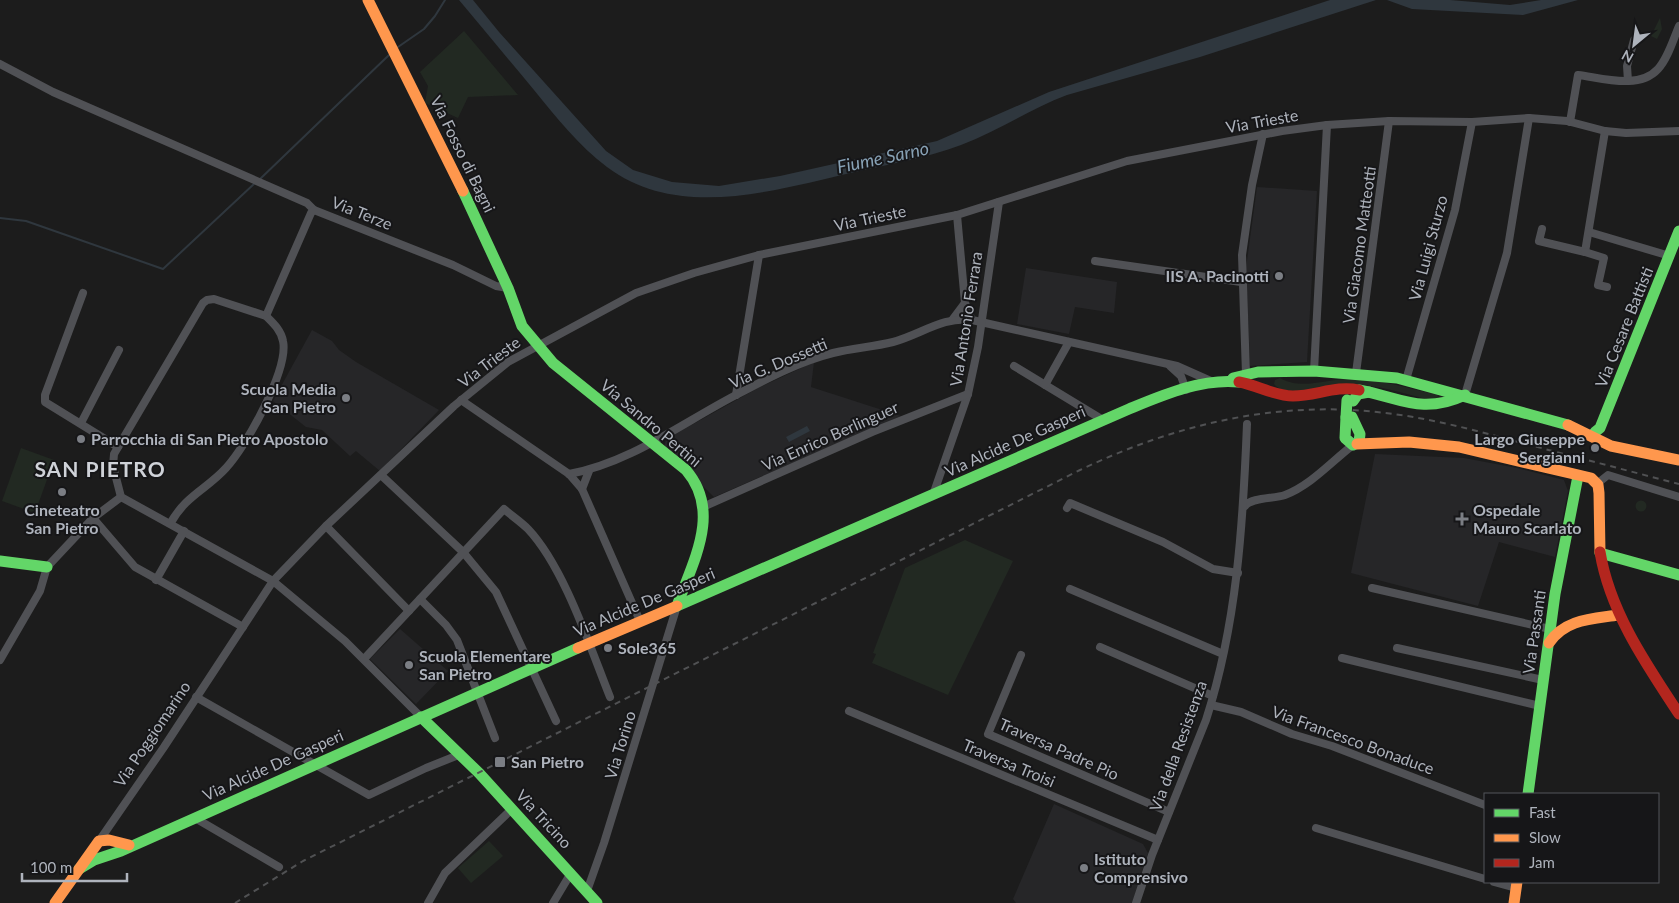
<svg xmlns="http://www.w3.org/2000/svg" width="1679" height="903" font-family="Lato,sans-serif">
  <rect width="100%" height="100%" fill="#1c1c1c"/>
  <g fill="#262628">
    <path d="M1257,187l60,4 -10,171 -57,4 -4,-98z"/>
    <path d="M1026,268l91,14 -3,31 -39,-6 -6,27 -52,-10z"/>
    <path d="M312,330l20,11 7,9 17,12 83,48 -59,61 -24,-20 -6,5 -28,-26 -16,-3 -33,-26z"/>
    <path d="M814,362l-3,25 90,29 -187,81 -50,-50 2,-7 11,-7 81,-45z"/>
    <path d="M1375,454l89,4 53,10 47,12 4,11 -13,66 -56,-15 -21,64 -127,-33z"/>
    <path d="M400,629l48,42 -32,33 -46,-45z"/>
    <path d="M1054,804l89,40 5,9 -16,50h-116l-3,-4z"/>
  </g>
  <g fill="#222922">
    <path d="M1660,18l2,11 -5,10 -6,-3z"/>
    <path d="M464,31l54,64 -50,2 -10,21 -33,-15 3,-17 -8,-14z"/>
    <path d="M1280,378c22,13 48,0 71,1 29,0 60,10 87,16l-1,5h-7c-36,-9 -58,-18 -96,-14 -14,2 -51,11 -60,-2l1,-4z"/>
    <path d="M21,448l33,12 -19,53 -33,-12z"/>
    <circle cx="1641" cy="506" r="5.5"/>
    <path d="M965,540l48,21 -65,134 -76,-32 4,-9 -3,-1 32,-85z"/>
    <path d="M489,841l14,15 -32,27 -13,-15z"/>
  </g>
  <g fill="#2f373e">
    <path d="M459,0h14l26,32 107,119 27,19 39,12 47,4 61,-10 157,-35 112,-49 281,-92h46l-176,57 -133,38c-37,14 -69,36 -106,50 -34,13 -71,19 -106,27 -80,18 -176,49 -248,-5 -28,-21 -51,-50 -73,-77 -25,-30 -50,-60 -75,-90z"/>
    <path d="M1387,0h63l60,5 31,-5h37l-55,15 -111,-6z"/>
    <path d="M807,426l3,5 -21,11 -3,-5z"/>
  </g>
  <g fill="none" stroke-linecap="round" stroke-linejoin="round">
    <g stroke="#2f373e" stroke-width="2">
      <path d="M398,47l26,-18 11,-13 10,-16"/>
      <path d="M259,180l130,-125"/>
      <path d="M0,218l26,3 137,48 92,-86"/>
    </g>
    <g stroke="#505155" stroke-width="8">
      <path d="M0,64l53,28 254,111 7,7"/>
      <path d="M1628,81l-1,-15 7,-26"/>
      <path d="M1570,122l8,-47c24,3 61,15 80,-6 10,-11 15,-29 21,-43"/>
      <path d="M957,215l8,88 7,17"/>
      <path d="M1542,229l-3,12 46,11 20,-121"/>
      <path d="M1589,232l81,24"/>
      <path d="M1585,252l19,6 -6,27 9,2"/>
      <path d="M1095,261l146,21"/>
      <path d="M83,293l-38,102v7l73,45"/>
      <path d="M266,316l45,-103 3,-3 139,55 43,21 12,2"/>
      <path d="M953,319l12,-16"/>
      <path d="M1014,366l89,54"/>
      <path d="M1170,366l11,10 5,14"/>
      <path d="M1314,371l13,-246"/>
      <path d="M1356,373l33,-252"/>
      <path d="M1246,374l-4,-119 10,-70 11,-51"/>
      <path d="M1406,380l49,-170 17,-88"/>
      <path d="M1045,385l24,-43"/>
      <path d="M736,395l23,-140"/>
      <path d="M1465,395l42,-142 22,-135"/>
      <path d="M461,400l108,74 13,15 58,132"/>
      <path d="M81,423l38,-73"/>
      <path d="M569,474c61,-11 113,-51 167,-79 30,-16 64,-34 97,-42 20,-5 40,-6 60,-11 27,-7 50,-26 79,-22l205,46 36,16"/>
      <path d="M381,475l82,77 33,40 60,129"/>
      <path d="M1598,483l10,-8 71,22"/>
      <path d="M582,489l7,-18"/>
      <path d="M933,495l35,-101 10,-47 21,-145"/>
      <path d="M705,506l167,-74 96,-38"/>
      <path d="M1245,506c7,-9 29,-7 40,-11 26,-10 46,-33 68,-50"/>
      <path d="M1067,508l3,-5 93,39 50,27 25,4"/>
      <path d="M93,518l42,49 108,60"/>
      <path d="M170,524c16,-29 36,-34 56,-56 20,-21 63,-99 57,-127 -2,-11 -10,-18 -17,-25l-52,-17 -7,1 -4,3 -89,151 -1,12 8,31 152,84 72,60 76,76"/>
      <path d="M326,526l83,85"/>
      <path d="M156,580l28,-49"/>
      <path d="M1372,588l178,41"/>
      <path d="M1070,589l153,65"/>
      <path d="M420,599l26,26 11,15 38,98"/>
      <path d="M1100,647l113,49"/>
      <path d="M1397,648l146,32"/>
      <path d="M1021,655l-33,79 181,78"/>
      <path d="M1342,658l198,48"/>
      <path d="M364,659l140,-150c8,7 17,13 24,20 36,38 62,118 82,168"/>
      <path d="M0,660l40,-69 7,-24 46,-49 28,-21"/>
      <path d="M196,697l173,98 57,-27 35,-14"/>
      <path d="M1211,705l30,7 51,22 40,12 153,59"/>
      <path d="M849,711l309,129"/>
      <path d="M195,818l84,49"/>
      <path d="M1316,828l169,51"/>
      <path d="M99,841l65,-94 109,-166 53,-55 128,-120 54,-44 128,-69 58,-20 65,-18 198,-40 170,-54 155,-30 45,-6 62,-4 83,1 57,-4 38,3 38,10 21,2 53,-2"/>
      <path d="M1494,882l22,6"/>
      <path d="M587,891l17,-48 73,-237"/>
      <path d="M428,903l17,-30 67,-64"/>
      <path d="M553,903l18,-30"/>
      <path d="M1136,903l16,-48 54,-135c31,-96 37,-196 41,-296"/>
    </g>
    <g stroke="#63d668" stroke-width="11">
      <path d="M463,191l45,97 14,38 31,37 133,107c36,42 7,91 -9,136"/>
      <path d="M1233,378l25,-6 56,-1 83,7 171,47"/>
      <path d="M1359,390c42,8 63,25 106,5"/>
      <path d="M1353,401l5,-7 11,-2"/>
      <path d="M1346,417l-1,21 8,7 6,-3 1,-8 -8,-17"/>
      <path d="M1595,432l5,-4 79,-197"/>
      <path d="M1600,553l79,22"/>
      <path d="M0,561l47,6"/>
      <path d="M677,606l452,-197c34,-14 73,-31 110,-27"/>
      <path d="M421,717l58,56 118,130"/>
      <path d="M1528,794l27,-200 23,-118"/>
      <path d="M79,869l15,-9 27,-9 457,-203"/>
    </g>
    <g stroke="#ff974d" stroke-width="11">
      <path d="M368,0l95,191"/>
      <path d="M1568,425l43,21 68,14"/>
      <path d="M1357,444l52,-2 50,5 132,31 7,7 1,8 1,59"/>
      <path d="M1549,643c16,-24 43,-24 69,-28"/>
      <path d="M578,648l99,-42"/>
      <path d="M55,903l44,-62 10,-1 20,5"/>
      <path d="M1514,903l3,-21"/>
    </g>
    <g stroke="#b3261e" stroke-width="11">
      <path d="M1239,382c18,3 35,14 54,14 23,0 43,-11 66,-6"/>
      <path d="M1600,552c10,60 46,112 79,162"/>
    </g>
    <path stroke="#505153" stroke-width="2" stroke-dasharray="6 5" stroke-linecap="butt" d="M235,903l68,-42 777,-391c94,-45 193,-69 297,-58 48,5 94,17 141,30 54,14 107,28 161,42"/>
    <path stroke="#63d668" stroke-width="11" d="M1346,417l1,-17"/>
  </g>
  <g fill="#7b7e84" stroke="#161618" stroke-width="2">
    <circle cx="1279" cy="276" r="5"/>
    <circle cx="346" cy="398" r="5"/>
    <circle cx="81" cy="439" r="5"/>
    <circle cx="1595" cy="448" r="5"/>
    <circle cx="62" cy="492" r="5"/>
    <path d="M1459.5 511.5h5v5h5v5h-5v5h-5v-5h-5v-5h5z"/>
    <circle cx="608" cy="648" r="5"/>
    <circle cx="409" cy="665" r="5"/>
    <rect x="494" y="756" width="12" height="12" rx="2.5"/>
    <circle cx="1084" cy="868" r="5"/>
  </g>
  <g text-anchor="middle" stroke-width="4" stroke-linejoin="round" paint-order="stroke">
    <g font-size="16" fill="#aeb3bc" stroke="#161618">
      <text transform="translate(1262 121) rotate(-10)" y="6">Via Trieste</text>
      <text transform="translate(463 154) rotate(64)" y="6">Via Fosso di Bagni</text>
      <text transform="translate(362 213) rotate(22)" y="6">Via Terze</text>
      <text transform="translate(870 218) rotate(-12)" y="6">Via Trieste</text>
      <text transform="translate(1359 245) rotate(-82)" y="6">Via Giacomo Matteotti</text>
      <text transform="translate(1428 248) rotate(-75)" y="6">Via Luigi Sturzo</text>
      <text transform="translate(966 319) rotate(-81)" y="6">Via Antonio Ferrara</text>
      <text transform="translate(1624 327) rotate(-68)" y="6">Via Cesare Battisti</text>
      <text transform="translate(489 362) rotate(-37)" y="6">Via Trieste</text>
      <text transform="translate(778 363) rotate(-23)" y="6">Via G. Dossetti</text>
      <text transform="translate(651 423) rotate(40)" y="6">Via Sandro Pertini</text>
      <text transform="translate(830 436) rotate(-24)" y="6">Via Enrico Berlinguer</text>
      <text transform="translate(1015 441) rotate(-24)" y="6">Via Alcide De Gasperi</text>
      <text transform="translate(644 602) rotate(-23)" y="6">Via Alcide De Gasperi</text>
      <text transform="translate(1534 632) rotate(-82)" y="6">Via Passanti</text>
      <text transform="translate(152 734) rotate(-56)" y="6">Via Poggiomarino</text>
      <text transform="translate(1353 740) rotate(20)" y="6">Via Francesco Bonaduce</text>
      <text transform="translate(620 745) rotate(-73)" y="6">Via Torino</text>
      <text transform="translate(1178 746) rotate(-70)" y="6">Via della Resistenza</text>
      <text transform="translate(1059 749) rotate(24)" y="6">Traversa Padre Pio</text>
      <text transform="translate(1009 763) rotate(23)" y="6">Traversa Troisi</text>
      <text transform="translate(273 765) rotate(-24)" y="6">Via Alcide De Gasperi</text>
      <text transform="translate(544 819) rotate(47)" y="6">Via Tricino</text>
    </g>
    <g font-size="16" font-weight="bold" fill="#aeb3bc" stroke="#161618" text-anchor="start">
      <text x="1269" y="282" text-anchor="end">IIS A. Pacinotti</text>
      <text x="336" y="395" text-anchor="end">Scuola Media<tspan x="336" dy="18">San Pietro</tspan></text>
      <text x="91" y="445">Parrocchia di San Pietro Apostolo</text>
      <text x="1585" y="445" text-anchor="end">Largo Giuseppe<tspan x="1585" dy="18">Sergianni</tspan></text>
      <text x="62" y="516" text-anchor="middle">Cineteatro<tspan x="62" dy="18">San Pietro</tspan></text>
      <text x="1473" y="516">Ospedale<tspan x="1473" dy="18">Mauro Scarlato</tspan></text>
      <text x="618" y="654">Sole365</text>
      <text x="419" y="662">Scuola Elementare<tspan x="419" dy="18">San Pietro</tspan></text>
      <text x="511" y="768">San Pietro</text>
      <text x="1094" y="865">Istituto<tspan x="1094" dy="18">Comprensivo</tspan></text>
    </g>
    <g font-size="18" font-style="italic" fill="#87a1b5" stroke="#161618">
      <text transform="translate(883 158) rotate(-12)" y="6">Fiume Sarno</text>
    </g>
    <g font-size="21" font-weight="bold" letter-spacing="1" fill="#cfd2d8" stroke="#161618">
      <text x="100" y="477">SAN PIETRO</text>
    </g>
  </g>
  <rect x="1484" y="793" width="175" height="90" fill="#161618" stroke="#53555a"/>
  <rect x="1494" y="809" width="25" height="8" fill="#63d668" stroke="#53555a"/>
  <text x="1529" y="818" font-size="15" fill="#aeb3bc">Fast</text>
  <rect x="1494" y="834" width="25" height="8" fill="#ff974d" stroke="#53555a"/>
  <text x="1529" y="843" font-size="15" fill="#aeb3bc">Slow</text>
  <rect x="1494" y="859" width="25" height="8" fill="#b3261e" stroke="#53555a"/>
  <text x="1529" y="868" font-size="15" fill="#aeb3bc">Jam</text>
  <g transform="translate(1634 45) rotate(209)" stroke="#161618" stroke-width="4" paint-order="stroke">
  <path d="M0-4L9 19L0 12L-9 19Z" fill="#aeb3bc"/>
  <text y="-8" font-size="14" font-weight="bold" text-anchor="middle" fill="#aeb3bc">N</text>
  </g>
  <path d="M22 873v8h105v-8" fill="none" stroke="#aeb3bc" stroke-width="2.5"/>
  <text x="30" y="873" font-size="15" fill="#aeb3bc" stroke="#161618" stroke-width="4" paint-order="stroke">100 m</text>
</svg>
